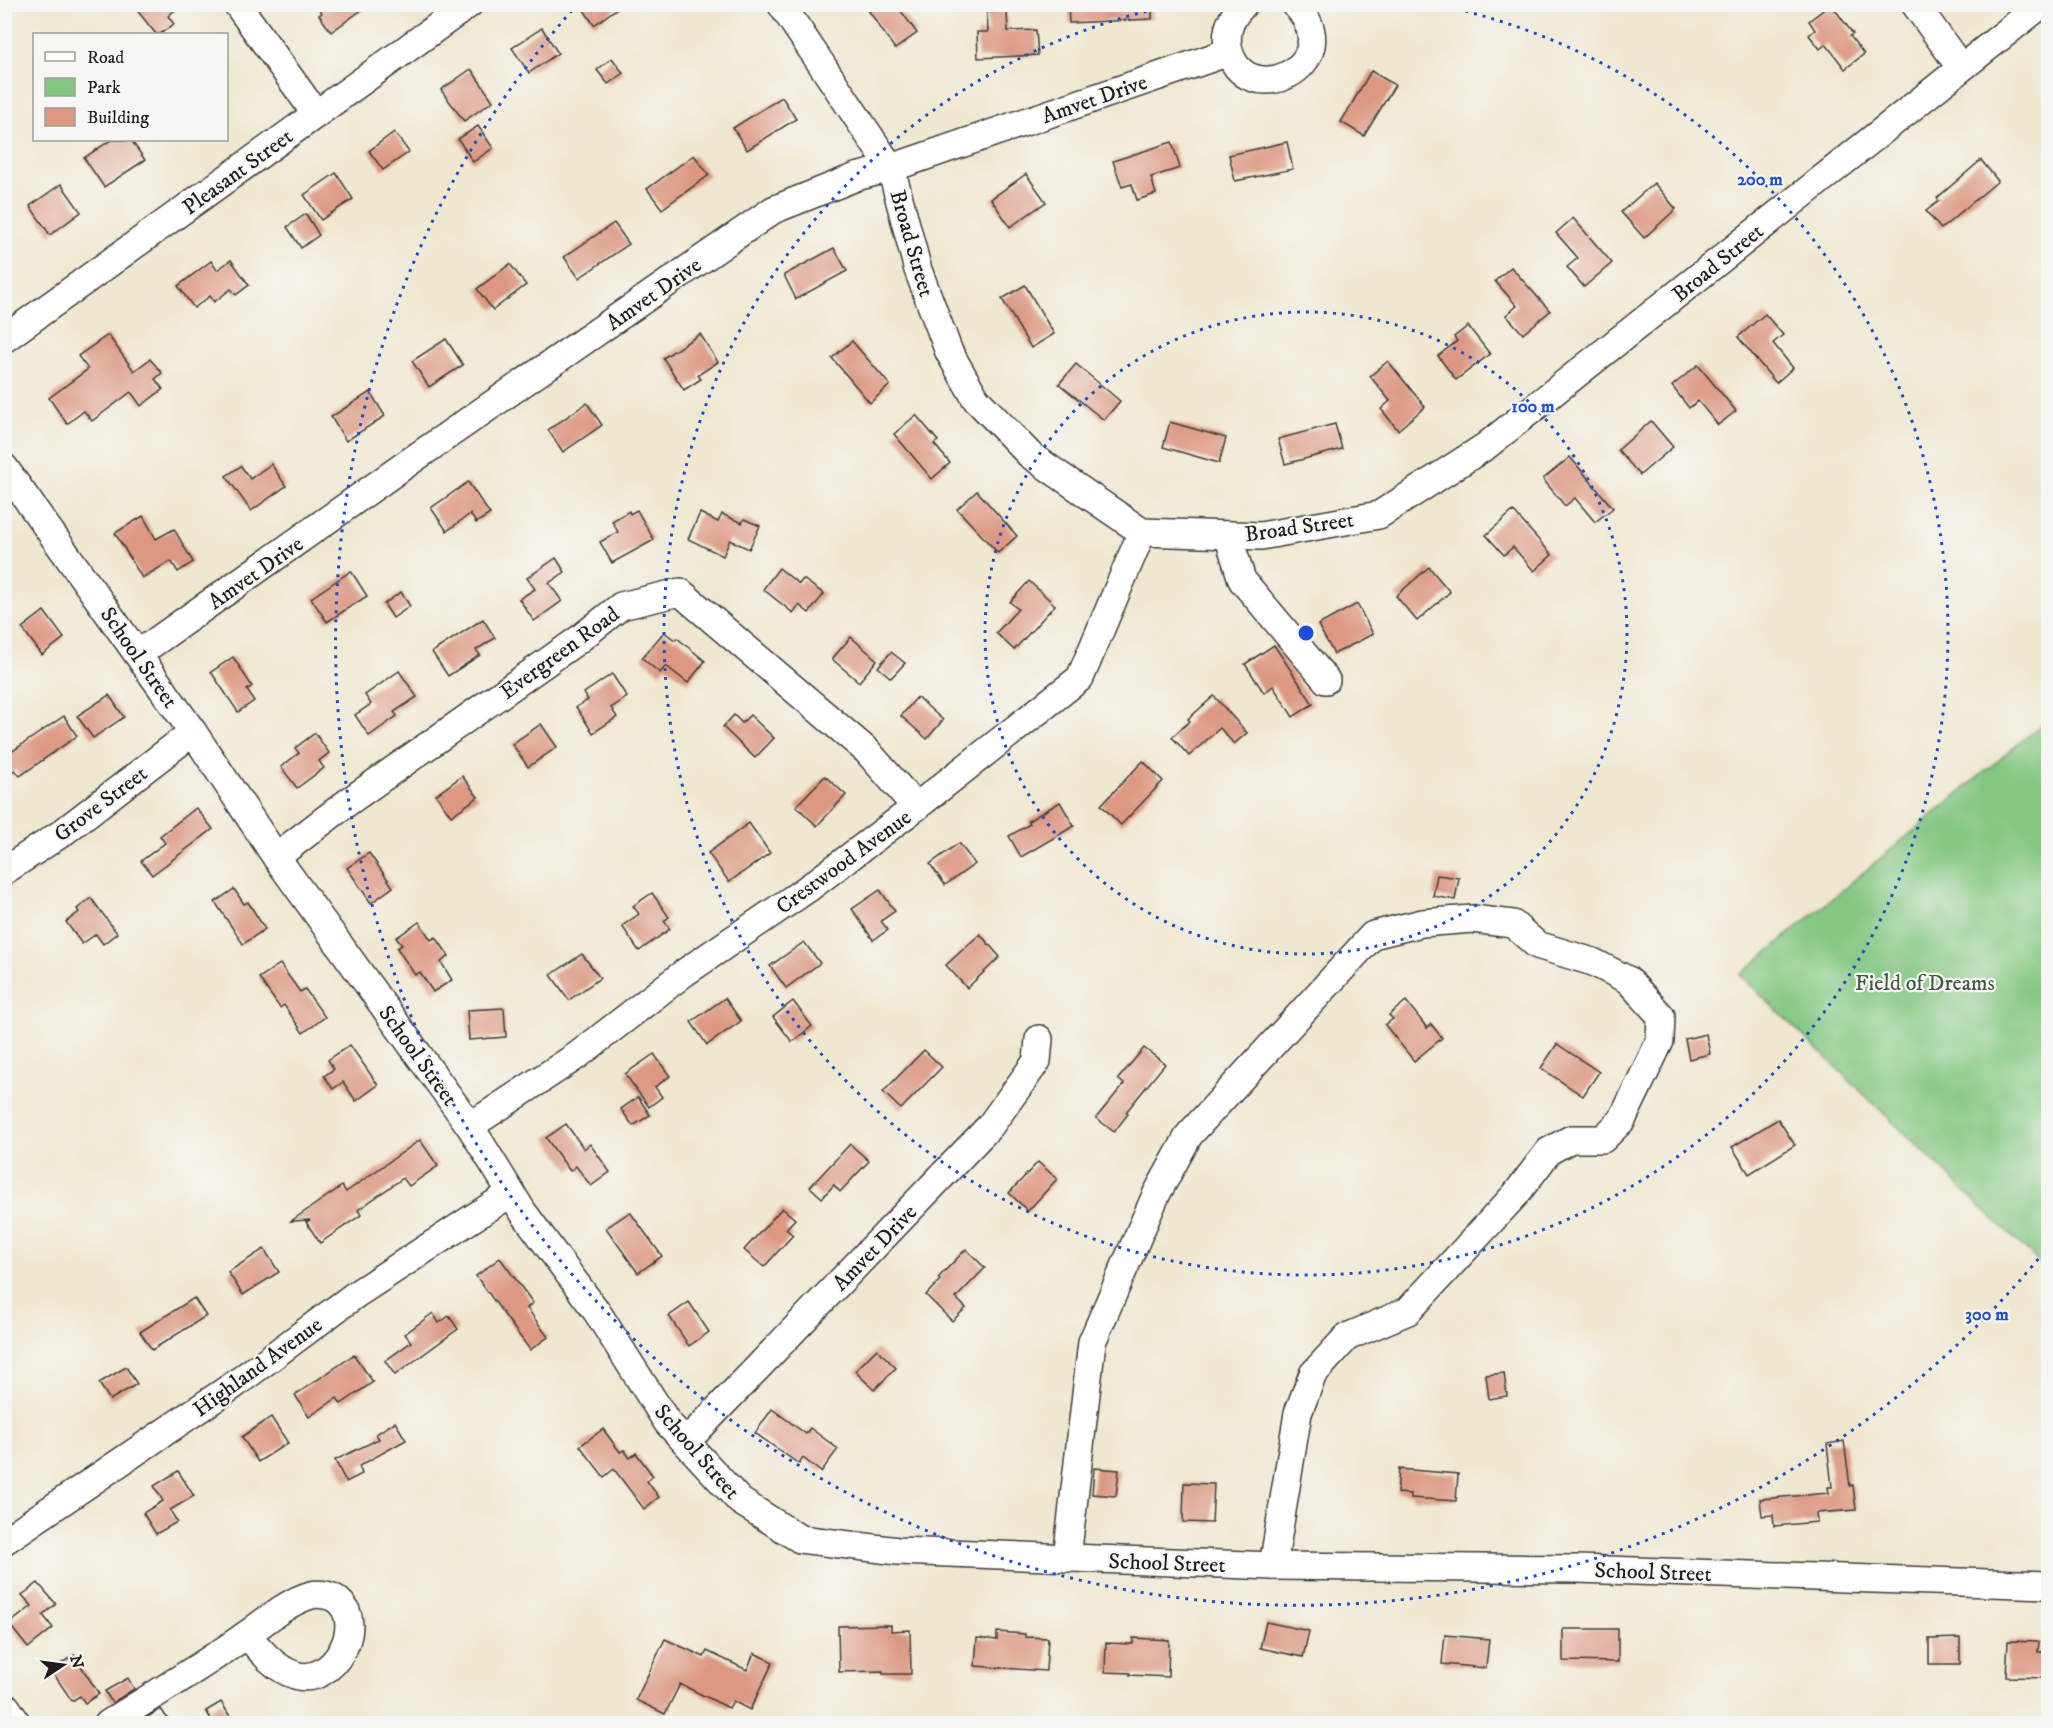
<svg xmlns="http://www.w3.org/2000/svg" width="2053" height="1728" font-family="'IM FELL DW Pica',serif">
  <rect width="100%" height="100%" fill="#f6f6f2"/>
  <filter id="ink" filterUnits="userSpaceOnUse"><feTurbulence type="fractalNoise" baseFrequency=".0167" numOctaves="2"/><feDisplacementMap in="SourceGraphic" scale="12" xChannelSelector="R" yChannelSelector="G"/><feConvolveMatrix kernelMatrix="1 2 1 2 8 2 1 2 1" color-interpolation-filters="sRGB"/></filter>
  <filter id="wash" filterUnits="userSpaceOnUse"><feTurbulence type="fractalNoise" baseFrequency=".008" numOctaves="4" result="noise"/><feDisplacementMap in="SourceGraphic" scale="24" xChannelSelector="R" yChannelSelector="G"/><feGaussianBlur stdDeviation="1.35" result="paint"/><feColorMatrix in="noise" values="0 0 0 0 0 0 0 0 0 0 0 0 0 0 0 0 0 1.4 0 .05"/><feComposite in="paint" operator="in"/></filter>
  <g filter="url(#wash)">
    <rect width="100%" height="100%" fill="#efe7cf"/>
    <path fill="#84c781" stroke="#50724e" stroke-width="1.5" d="M2048,719v552l-308,-296z"/>
    <g id="blocks">
      <g fill="#dc9881">
        <path d="M132,4h50l-14,12 6,8 -14,10h-4z"/>
        <path d="M316,4h54l-39,28 -12,-17 3,-2z"/>
        <path d="M580,4h43l-29,21z"/>
        <path d="M864,4h32l21,29 -22,16z"/>
        <path d="M1068,4h84v15l-83,4z"/>
        <path d="M1831,4l22,30 -3,2 14,18 -19,15 -19,-25 -6,5 -11,-14 6,-5 -6,-9z"/>
        <path d="M1007,11l1,20 28,-1 2,25 -60,3 -1,-26h11l-1,-20z"/>
        <path d="M542,28l16,25 -29,20 -17,-25z"/>
        <path d="M612,58l11,15 -15,11 -11,-14z"/>
        <path d="M471,69l22,32 -29,20 -23,-31z"/>
        <path d="M1371,71l24,14 -31,51 -23,-14z"/>
        <path d="M782,97l14,22 -49,31 -14,-22z"/>
        <path d="M478,126l15,22 -20,14 -15,-23z"/>
        <path d="M394,132l15,20 -26,18 -14,-19z"/>
        <path d="M111,140h20l14,20 -41,27 -20,-29z"/>
        <path d="M1172,142l8,26 -29,9 5,17 -19,6 -5,-16 -10,3 -9,-26z"/>
        <path d="M1287,142l6,27 -58,12 -6,-26z"/>
        <path d="M694,155l15,20 -47,34 -15,-20z"/>
        <path d="M1981,160l17,21 -57,48 -15,-18 13,-10 -2,-3z"/>
        <path d="M336,173l17,26 -32,21 -17,-25z"/>
        <path d="M1026,174l20,28 -36,25 -19,-28z"/>
        <path d="M1654,183l22,26 -32,29 -23,-26z"/>
        <path d="M61,184l20,28 -31,23 -20,-29z"/>
        <path d="M306,214l13,21 -18,13 -14,-21z"/>
        <path d="M1573,218l39,45 -28,24 -17,-20 11,-9 -22,-25z"/>
        <path d="M614,223l15,21 -50,34 -15,-21z"/>
        <path d="M834,248l13,23 -51,28 -12,-24z"/>
        <path d="M231,260l18,25 -13,10 -5,-6 -17,13 -4,-6 -16,12 -16,-22 33,-25 6,9z"/>
        <path d="M510,264l16,21 -33,25 -16,-21z"/>
        <path d="M1511,267l39,44 -27,23 -17,-19 11,-9 -22,-25z"/>
        <path d="M1025,285l29,49 -23,14 -29,-49z"/>
        <path d="M1765,314l18,21 -10,8 20,25 -17,15 -38,-46z"/>
        <path d="M1468,326l22,28 -34,26 -18,-24 19,-15 -3,-4z"/>
        <path d="M700,334l18,28 -20,13 3,4 -17,11 -21,-32z"/>
        <path d="M108,335l26,36 16,-12 12,14 -7,6 8,10 -22,17 -10,-14 -39,29 -8,-10 -17,13 -18,-26 39,-29 -10,-13z"/>
        <path d="M446,339l17,26 -34,22 -17,-26z"/>
        <path d="M852,341l38,44 -20,18 -38,-45z"/>
        <path d="M1388,361l37,46 -27,23 -17,-21 9,-8 -20,-25z"/>
        <path d="M1076,364l44,37 -16,19 -45,-36z"/>
        <path d="M1698,365l38,46 -18,14 -20,-24 -9,7 -17,-22z"/>
        <path d="M370,392l15,24 -39,25 -15,-24z"/>
        <path d="M587,403l15,22 -39,27 -15,-22z"/>
        <path d="M916,415l22,26 -4,3 16,19 -18,16 -38,-45z"/>
        <path d="M1651,421l22,26 -33,28 -22,-25z"/>
        <path d="M1170,422l56,16 -7,25 -56,-16z"/>
        <path d="M1335,424l7,25 -57,15 -7,-25z"/>
        <path d="M1570,457l43,51 -18,14 -20,-24 -10,8 -22,-27z"/>
        <path d="M271,464l15,22 -35,25 -25,-35 15,-10 9,13z"/>
        <path d="M468,482l22,32 -14,9 -6,-9 -23,17 -16,-23z"/>
        <path d="M977,491l40,45 -19,17 -41,-44z"/>
        <path d="M637,510l17,30 -42,23 -12,-21 18,-10 -6,-11 17,-10 1,3z"/>
        <path d="M1513,511l39,44 -18,16 -21,-24 -9,8 -18,-20z"/>
        <path d="M700,513l18,9 4,-8 20,9 2,-4 16,7 -11,23 -19,-9 -7,16 -35,-17z"/>
        <path d="M143,516l13,23 18,-10 19,33 -15,10 -7,-11 -29,17 -27,-45z"/>
        <path d="M556,558l9,14 -16,11 13,18 -28,20 -15,-22 16,-10 -8,-11z"/>
        <path d="M1429,567l21,25 -33,29 -21,-25z"/>
        <path d="M779,568l20,16 4,-5 21,15 -15,19 -10,-8 -6,8 -30,-24z"/>
        <path d="M351,571l16,25 -40,26 -16,-24z"/>
        <path d="M1029,581l26,24 -41,45 -18,-17 22,-24 -8,-7z"/>
        <path d="M401,592l9,14 -17,12 -9,-14z"/>
        <path d="M1357,604l16,30 -39,20 -16,-29z"/>
        <path d="M44,611l20,27 -22,17 -20,-27z"/>
        <path d="M483,619l12,19 -19,12 4,5 -32,21 -16,-24z"/>
        <path d="M664,632l11,8 2,-2 28,23 -17,22 -22,-17 -6,7 -18,-15z"/>
        <path d="M851,637l26,23 -18,22 -27,-23z"/>
        <path d="M1274,645l39,59 -20,13 -20,-31 -9,7 -19,-29z"/>
        <path d="M891,652l14,11 -14,15 -13,-11z"/>
        <path d="M233,657l19,29 -5,4 7,11 -16,11 -27,-40z"/>
        <path d="M399,671l18,26 -23,15 3,4 -28,20 -14,-21 16,-11 -6,-9z"/>
        <path d="M612,674l15,23 -16,11 6,9 -24,16 -17,-26 12,-7 -4,-7z"/>
        <path d="M109,695l15,22 -31,21 -16,-22z"/>
        <path d="M1214,696l33,37 -13,11 -14,-16 -31,28 -17,-19 18,-16 -2,-2z"/>
        <path d="M917,697l26,23 -16,19 -26,-23z"/>
        <path d="M734,715l8,8 8,-8 24,23 -19,20 -32,-31z"/>
        <path d="M64,716l13,20 -57,40 -5,-6 -11,7v-20z"/>
        <path d="M541,724l16,23 -29,20 -16,-23z"/>
        <path d="M315,733l14,20 -10,8 5,7 -27,20 -16,-21 18,-14 -4,-5z"/>
        <path d="M1143,761l20,20 -42,44 -20,-20z"/>
        <path d="M462,776l16,21 -27,19 -15,-21z"/>
        <path d="M825,776l21,19 -29,31 -21,-20z"/>
        <path d="M1060,802l14,24 -53,31 -12,-21 21,-12 -2,-3z"/>
        <path d="M196,808l17,21 -61,46 -11,-14 24,-18 -5,-7z"/>
        <path d="M749,823l21,30 -41,29 -21,-29z"/>
        <path d="M959,843l16,21 -30,21 -15,-21z"/>
        <path d="M369,853l24,34 -22,16 -24,-35z"/>
        <path d="M1437,875l22,3 -4,22 -22,-4z"/>
        <path d="M234,889l10,15 4,-2 17,27 -22,15 -28,-42z"/>
        <path d="M880,890l15,21 -14,10 7,9 -15,10 -21,-31z"/>
        <path d="M652,893l17,24 -5,4 6,8 -31,22 -17,-25 17,-12 -6,-8z"/>
        <path d="M91,898l26,35 -14,11 -7,-10 -14,10 -16,-22 13,-10 -2,-3z"/>
        <path d="M419,922l12,18 5,-3 13,19 -8,6 11,18 -19,12 -13,-20 -5,3 -18,-27 5,-3 -6,-7z"/>
        <path d="M980,934l20,23 -33,31 -21,-23z"/>
        <path d="M804,942l16,21 -34,25 -16,-22z"/>
        <path d="M582,954l18,24 -31,22 -18,-25z"/>
        <path d="M280,964l20,28 5,-3 20,28 -22,16 -19,-28 -4,3 -21,-30z"/>
        <path d="M725,998l16,23 -34,24 -16,-23z"/>
        <path d="M793,1001l19,25 -20,16 -19,-25z"/>
        <path d="M1406,1001l21,27 4,-4 11,14 -28,23 -29,-36 8,-6 -4,-4z"/>
        <path d="M504,1008l2,29 -37,3 -2,-30z"/>
        <path d="M1706,1034l4,20 -21,5 -4,-20z"/>
        <path d="M1557,1044l42,28 -16,24 -42,-28z"/>
        <path d="M350,1045l28,40 -22,16 -13,-19 -10,7 -9,-13 10,-7 -6,-9z"/>
        <path d="M1144,1048l21,16 -39,48 2,2 -14,18 -18,-14 28,-34 -6,-5z"/>
        <path d="M924,1050l18,17 -41,42 -18,-17z"/>
        <path d="M654,1054l16,22 -15,11 7,10 -13,10 -24,-33z"/>
        <path d="M638,1097l12,18 -17,11 -12,-17z"/>
        <path d="M1778,1119l17,26 -46,29 -17,-27z"/>
        <path d="M566,1124l18,25 6,-5 20,28 -19,14 -15,-20 -6,5 -24,-33z"/>
        <path d="M420,1140l18,26 -29,20 -6,-8 -45,32 3,5 -41,28 -14,-21 4,-2 -19,1 51,-35 4,6z"/>
        <path d="M850,1144l19,17 -29,31 -6,-7 -12,13 -12,-11z"/>
        <path d="M1038,1162l19,17 -29,32 -19,-18z"/>
        <path d="M782,1208l13,11 -9,10 7,6 -29,32 -20,-17z"/>
        <path d="M630,1212l32,44 -24,17 -32,-45z"/>
        <path d="M264,1249l15,23 -36,23 -15,-23z"/>
        <path d="M966,1249l19,19 -29,30 10,10 -14,13 -26,-26 14,-15 -2,-2z"/>
        <path d="M500,1258l33,45 -6,5 21,29 -18,13 -54,-74z"/>
        <path d="M194,1298l12,18 -54,34 -12,-18z"/>
        <path d="M689,1302l20,30 -20,14 -20,-30z"/>
        <path d="M433,1313l6,10 10,-7 9,13 -63,46 -10,-14 26,-19 -6,-8z"/>
        <path d="M877,1349l19,19 -22,22 -19,-19z"/>
        <path d="M354,1355l19,27 -32,22 -4,-6 -28,19 -14,-22z"/>
        <path d="M126,1367l11,17 -27,16 -11,-17z"/>
        <path d="M1504,1373l3,23 -18,3 -3,-24z"/>
        <path d="M772,1409l34,25 4,-6 28,21 -17,23 -18,-14 -4,6 -44,-31z"/>
        <path d="M271,1417l17,26 -30,19 -16,-25z"/>
        <path d="M395,1422l11,18 -47,26 3,8 -16,8 -11,-22 44,-21 -3,-5z"/>
        <path d="M603,1429l17,23 4,-2 6,8 6,-5 17,23 -6,5 12,16 -15,12 -30,-40 -10,8 -24,-31z"/>
        <path d="M1844,1441l6,45 3,-1 3,25 -40,3 1,9 -43,4 -1,-11 -11,1 -2,-17 69,-6 -1,-6h4l-5,-43z"/>
        <path d="M1094,1468l25,2 -3,26 -24,-2z"/>
        <path d="M1399,1469l59,5 -2,27 -45,-3v-4l-14,-1z"/>
        <path d="M178,1471l16,25 -24,14 7,12 -21,12 -13,-21 20,-12 -9,-15z"/>
        <path d="M1184,1483l30,1 -2,39 -29,-1z"/>
        <path d="M38,1583l18,21 -13,11 10,13 -25,20 -19,-24 23,-18 -10,-11z"/>
        <path d="M1266,1622l43,9 -6,26 -43,-9z"/>
        <path d="M891,1625v6l19,-1 1,44h-28v-3l-44,1 -1,-46z"/>
        <path d="M1563,1629h55v33l-55,-1z"/>
        <path d="M997,1632l28,2v3l23,1 -2,33 -71,-5 2,-28 20,2z"/>
        <path d="M1445,1635l44,4 -3,29 -44,-4z"/>
        <path d="M1133,1638l36,2 -1,37 -38,-2v-2l-25,-1 1,-29 27,1z"/>
        <path d="M1960,1638v26h-31v-25z"/>
        <path d="M665,1639l39,18 3,-6 40,19 7,-17 19,9 -23,48 -17,-9 -4,7 -49,-24 -15,30 -29,-14z"/>
        <path d="M2008,1641l31,1 -1,10h11v26l-43,-1z"/>
        <path d="M74,1655l25,39 -14,9 -5,-7 -8,5 -21,-31z"/>
        <path d="M128,1678l6,11 -22,14 -7,-12z"/>
        <path d="M221,1702l14,22h-21l-8,-13z"/>
        <path d="M161,1709l10,15h-33l13,-9z"/>
      </g>
    </g>
  </g>
  <g filter="url(#ink)">
    <use href="#blocks" fill-opacity="0" stroke="#3c3a37" stroke-width="1.5"/>
    <g fill="none" stroke-linecap="round" stroke-linejoin="round">
      <g stroke="#3c3a37" stroke-width="30">
        <g id="minor">
          <path d="M237,4l79,110"/>
          <path d="M781,4l110,164 27,102 31,82 27,47 54,56 112,77 119,4 118,-21 107,-69 556,-442"/>
          <path d="M1244,4c-12,12 -19,25 -16,42 13,70 125,20 67,-42"/>
          <path d="M1915,4l46,64"/>
          <path d="M4,339l465,-335"/>
          <path d="M4,467l189,265 83,125 194,269 53,86 74,100 70,110 73,79 60,38 98,12 375,15 304,3 471,16"/>
          <path d="M1228,535l14,45 84,100"/>
          <path d="M138,654l274,-194 361,-250 83,-33 35,-9 338,-116"/>
          <path d="M276,857l72,-55 230,-162 43,-34 59,-14 187,159 49,56"/>
          <path d="M4,871l58,-38 131,-101"/>
          <path d="M470,1126l108,-71 106,-82 126,-86 106,-80 164,-129 62,-146"/>
          <path d="M686,1442l304,-316 47,-65 2,-22"/>
          <path d="M4,1541l230,-156 121,-90 156,-102"/>
          <path d="M1067,1558l25,-216 64,-147 33,-60 184,-200 49,-12 50,-4 41,5 24,21 56,17 35,18 33,36 -1,25 -38,79 -19,19h-32l-22,12 -33,43 -108,117 -61,26 -34,37 -15,39 -25,153"/>
          <path d="M108,1724c46,-30 94,-57 138,-89 20,-14 41,-33 65,-40 8,-2 20,0 26,5 31,23 -4,88 -42,75 -20,-6 -35,-25 -48,-40"/>
        </g>
      </g>
      <g stroke="#3c3a37" stroke-width="36">
        <path id="major" d="M4,1709l10,15"/>
      </g>
      <use href="#minor" stroke="#fff" stroke-width="27"/>
      <use href="#major" stroke="#fff" stroke-width="33"/>
    </g>
  </g>
  <g fill="none" stroke="#1d4ed8" stroke-width="3" stroke-dasharray="3 6">
    <circle cx="1306" cy="633" r="321"/>
    <path d="M1439 5A642 642 0 1 1 1173 5"/>
    <path d="M2044 1252A963 963 0 1 1 574 8"/>
  </g>
  <g text-anchor="middle" stroke-width="4.5" stroke-linejoin="round" paint-order="stroke">
    <g font-size="22" fill="#1c1c1c" stroke="#f6f6f2">
      <text transform="translate(1094 98) rotate(-19)" y="8">Amvet Drive</text>
      <text transform="translate(237 171) rotate(-36)" y="8">Pleasant Street</text>
      <text transform="translate(913 243) rotate(74)" y="8">Broad Street</text>
      <text transform="translate(1717 262) rotate(-39)" y="8">Broad Street</text>
      <text transform="translate(653 293) rotate(-35)" y="8">Amvet Drive</text>
      <text transform="translate(1299 526) rotate(-8)" y="8">Broad Street</text>
      <text transform="translate(255 572) rotate(-35)" y="8">Amvet Drive</text>
      <text transform="translate(559 652) rotate(-36)" y="8">Evergreen Road</text>
      <text transform="translate(140 657) rotate(55)" y="8">School Street</text>
      <text transform="translate(100 803) rotate(-37)" y="8">Grove Street</text>
      <text transform="translate(843 861) rotate(-36)" y="8">Crestwood Avenue</text>
      <text transform="translate(419 1055) rotate(54)" y="8">School Street</text>
      <text transform="translate(874 1247) rotate(-46)" y="8">Amvet Drive</text>
      <text transform="translate(257 1366) rotate(-36)" y="8">Highland Avenue</text>
      <text transform="translate(698 1451) rotate(49)" y="8">School Street</text>
      <text transform="translate(1167 1562) rotate(2)" y="8">School Street</text>
      <text transform="translate(1653 1571) rotate(2)" y="8">School Street</text>
    </g>
    <g font-size="22" fill="#40583f" stroke="#f6f6f2">
      <text x="1925" y="990">Field of Dreams</text>
    </g>
  </g>
  <circle cx="1306" cy="633" r="9" fill="#1d4ed8" stroke="#f6f6f2" stroke-width="3"/>
  <g font-size="18" text-anchor="middle" font-weight="bold" fill="#1d4ed8" stroke="#f6f6f2" stroke-width="4.5" stroke-linejoin="round" paint-order="stroke">
    <text x="1760" y="185">200 m</text>
    <text x="1533" y="412">100 m</text>
    <text x="1987" y="1320">300 m</text>
  </g>
  <rect width="2053" height="1728" fill="none" stroke="#f6f6f2" stroke-width="24"/>
  <rect x="33" y="33" width="195" height="108" fill="#f6f6f2" stroke="#9f9f9c" stroke-width="1.5"/>
  <rect x="45" y="52" width="30" height="9" fill="#ffffff" stroke="#9f9f9c" stroke-width="1.5"/>
  <text x="87" y="63" font-size="18" fill="#1c1c1c">Road</text>
  <rect x="45" y="78" width="30" height="18" fill="#84c781" stroke="#9f9f9c" stroke-width="1.5"/>
  <text x="87" y="93" font-size="18" fill="#1c1c1c">Park</text>
  <rect x="45" y="108" width="30" height="18" fill="#dc9881" stroke="#9f9f9c" stroke-width="1.5"/>
  <text x="87" y="123" font-size="18" fill="#1c1c1c">Building</text>
  <g transform="translate(63 1665) rotate(77)" stroke="#f6f6f2" stroke-width="4.5" paint-order="stroke">
  <path d="M0-4.5L10 22L0 15L-10 22Z" fill="#1c1c1c"/>
  <text y="-9" font-size="16" font-weight="bold" text-anchor="middle" fill="#1c1c1c">N</text>
  </g>
</svg>
